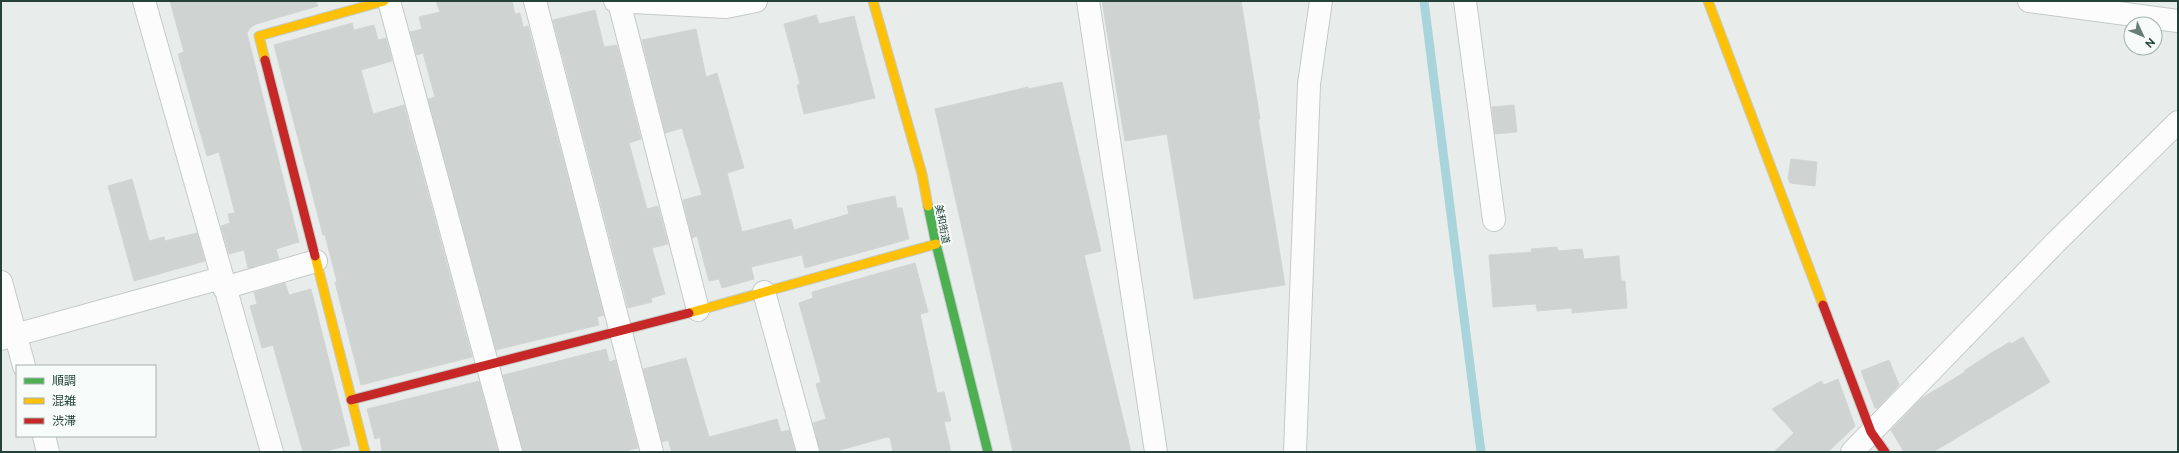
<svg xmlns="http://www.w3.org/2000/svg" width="2179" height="453" font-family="Raleway,'Noto Sans JP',sans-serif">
  <rect width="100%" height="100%" fill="#e8edeb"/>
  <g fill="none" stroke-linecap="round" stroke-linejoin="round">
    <path stroke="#a9d4db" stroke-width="9" d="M1424,1l57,451"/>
  </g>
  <g fill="#cfd4d2" stroke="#d1d6d4">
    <path d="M170,1h146l2,5 -62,18 -6,4 -3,5 52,209 -23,7 3,10 -31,9 -4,-18 -15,4 -8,-28 9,-3 -2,-9 7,-1 -16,-61 -12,4 -29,-102 6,-2z"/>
    <path d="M436,1h76l3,13 5,-1 3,14 5,-1 76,289 -7,2 2,8 -103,25 -68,-251 7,-2 -12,-44 -6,2 -7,-23 12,-3 -3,-12 21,-5z"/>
    <path d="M1102,1h139l19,118h-2l27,166 -91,14 -27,-165 -42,7z"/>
    <path d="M595,10l9,37 13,-2 24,94 -12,4 18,66 11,-3 10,38 -16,4 13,46 -14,4 1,4 -24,6 -75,-288z"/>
    <path d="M816,15l3,9 35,-8 21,82 -71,16 -7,-29 3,-1 -16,-60z"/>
    <path d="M352,23l2,7 20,-5 4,15 8,-2 6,23 -31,9 12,44 31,-9 68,252 -111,28 -26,-103h2l-12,-47h-2l-49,-190z"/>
    <path d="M696,29l10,48 11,-4 27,95 -17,5 15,59 49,-13 3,11 55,-16 -2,-8 48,-10 2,12h5l7,31 -104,29 -3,-13 -51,12 3,12 -32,9 -3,-9 -10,2 -12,-45 -5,2 -9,-38 19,-5 -20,-67 -17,5 -23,-93z"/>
    <path d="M1062,82l39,169 -17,4 47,197h-118l-78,-343 93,-22v2z"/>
    <path d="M1514,105l3,27 -22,2 -3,-27z"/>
    <path d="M1791,159l26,3 -2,24 -25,-3 -2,-5z"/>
    <path d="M132,179l17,62 15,-4 1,4 32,-8 8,28 -71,20 -26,-95z"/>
    <path d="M1557,247l1,4 24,-2 2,10 35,-3 2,25h4l2,27 -55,5v-5l-35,3 -1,-7 -43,3 -4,-52 43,-3 -1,-3z"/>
    <path d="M915,263l13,49 -8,2 17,79 7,-1 7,29 -7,1 7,30h-58l-3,-14 -3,-1 -54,15h-13l-7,-29 13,-4 -10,-35 5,-2 -22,-79 14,-5 -1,-6z"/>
    <path d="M285,283l4,12 22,-6 39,156 -28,7h-19l-30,-107 -11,3 -12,-42 7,-2 -3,-12z"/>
    <path d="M2023,337l27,45 -117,70h-29l-13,-22 31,-32 43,-26 -1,-1 24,-16 22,-13 1,2z"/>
    <path d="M606,349l3,13 6,-2 23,88 -17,4h-98l-20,-77z"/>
    <path d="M686,358l23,79 68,-18 4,13 8,-2 6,22h-123l-4,-12 -6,2 -19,-73z"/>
    <path d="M1889,360l10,25 -21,23h-3l-14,-37z"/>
    <path d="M1838,379l17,47 -27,26h-54l20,-19 -22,-24 49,-28 3,4z"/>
    <path d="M479,381l19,71h-116l-2,-15 -5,2 -8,-30z"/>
  </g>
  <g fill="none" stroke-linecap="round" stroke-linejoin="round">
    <g stroke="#c5cac8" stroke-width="24">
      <g id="street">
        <path d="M144,1l128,451"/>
        <path d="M389,1l122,451"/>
        <path d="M535,1l117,451"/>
        <path d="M615,1l111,6 30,-6"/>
        <path d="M1088,1l68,451"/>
        <path d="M1465,1l29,219"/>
        <path d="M2029,1l149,20"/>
        <path d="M619,2l79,308"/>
        <path d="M1,282l23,84"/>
        <path d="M224,288l92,-27"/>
        <path d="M764,292l44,160"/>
        <path d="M1,339l220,-61"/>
        <path d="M44,436l4,16"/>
        <path d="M1295,452l14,-368 12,-83"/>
        <path d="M1852,452l203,-209 123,-121"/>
      </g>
    </g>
    <g stroke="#c3cbc8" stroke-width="11">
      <path id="fast" d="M928,206l8,38 52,208"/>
    </g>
    <g stroke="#c3cbc8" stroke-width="11">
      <g id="slow">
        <path d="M873,1l49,173 6,32"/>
        <path d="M1708,1l115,304"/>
        <path d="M265,60l-6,-24 125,-35"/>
        <path d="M315,256l50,196"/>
        <path d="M689,313l247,-69"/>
      </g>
    </g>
    <g stroke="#c3cbc8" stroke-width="11">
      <g id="jam">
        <path d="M265,60l50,196"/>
        <path d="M1823,305l48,127 14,20"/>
        <path d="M351,400l338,-87"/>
      </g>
    </g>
    <use href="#street" stroke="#fcfcfc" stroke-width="22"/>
    <use href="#fast" stroke="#4caf50" stroke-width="9"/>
    <use href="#slow" stroke="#ffc107" stroke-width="9"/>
    <use href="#jam" stroke="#c62828" stroke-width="9"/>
  </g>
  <g text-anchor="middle" stroke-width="4" stroke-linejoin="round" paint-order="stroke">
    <g font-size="10" fill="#24423a" stroke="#f7fbf9">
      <text transform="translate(943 224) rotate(79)" y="4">美和街道</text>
    </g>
  </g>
  <rect width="2179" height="453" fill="none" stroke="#24423a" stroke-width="4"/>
  <rect x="16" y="365" width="140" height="72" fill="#f7fbf9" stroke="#a3b1ad"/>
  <rect x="24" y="378" width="20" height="6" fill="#4caf50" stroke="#a3b1ad"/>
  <text x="52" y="385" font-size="12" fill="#24423a">順調</text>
  <rect x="24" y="398" width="20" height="6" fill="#ffc107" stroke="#a3b1ad"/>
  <text x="52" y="405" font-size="12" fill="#24423a">混雑</text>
  <rect x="24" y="418" width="20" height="6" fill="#c62828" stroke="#a3b1ad"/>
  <text x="52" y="425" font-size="12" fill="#24423a">渋滞</text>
  <g transform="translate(2143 36) rotate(134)"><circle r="19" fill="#f7fbf9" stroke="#a3b1ad"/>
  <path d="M0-3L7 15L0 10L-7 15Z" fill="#697e78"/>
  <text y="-6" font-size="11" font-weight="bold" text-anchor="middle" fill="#24423a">N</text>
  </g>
</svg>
